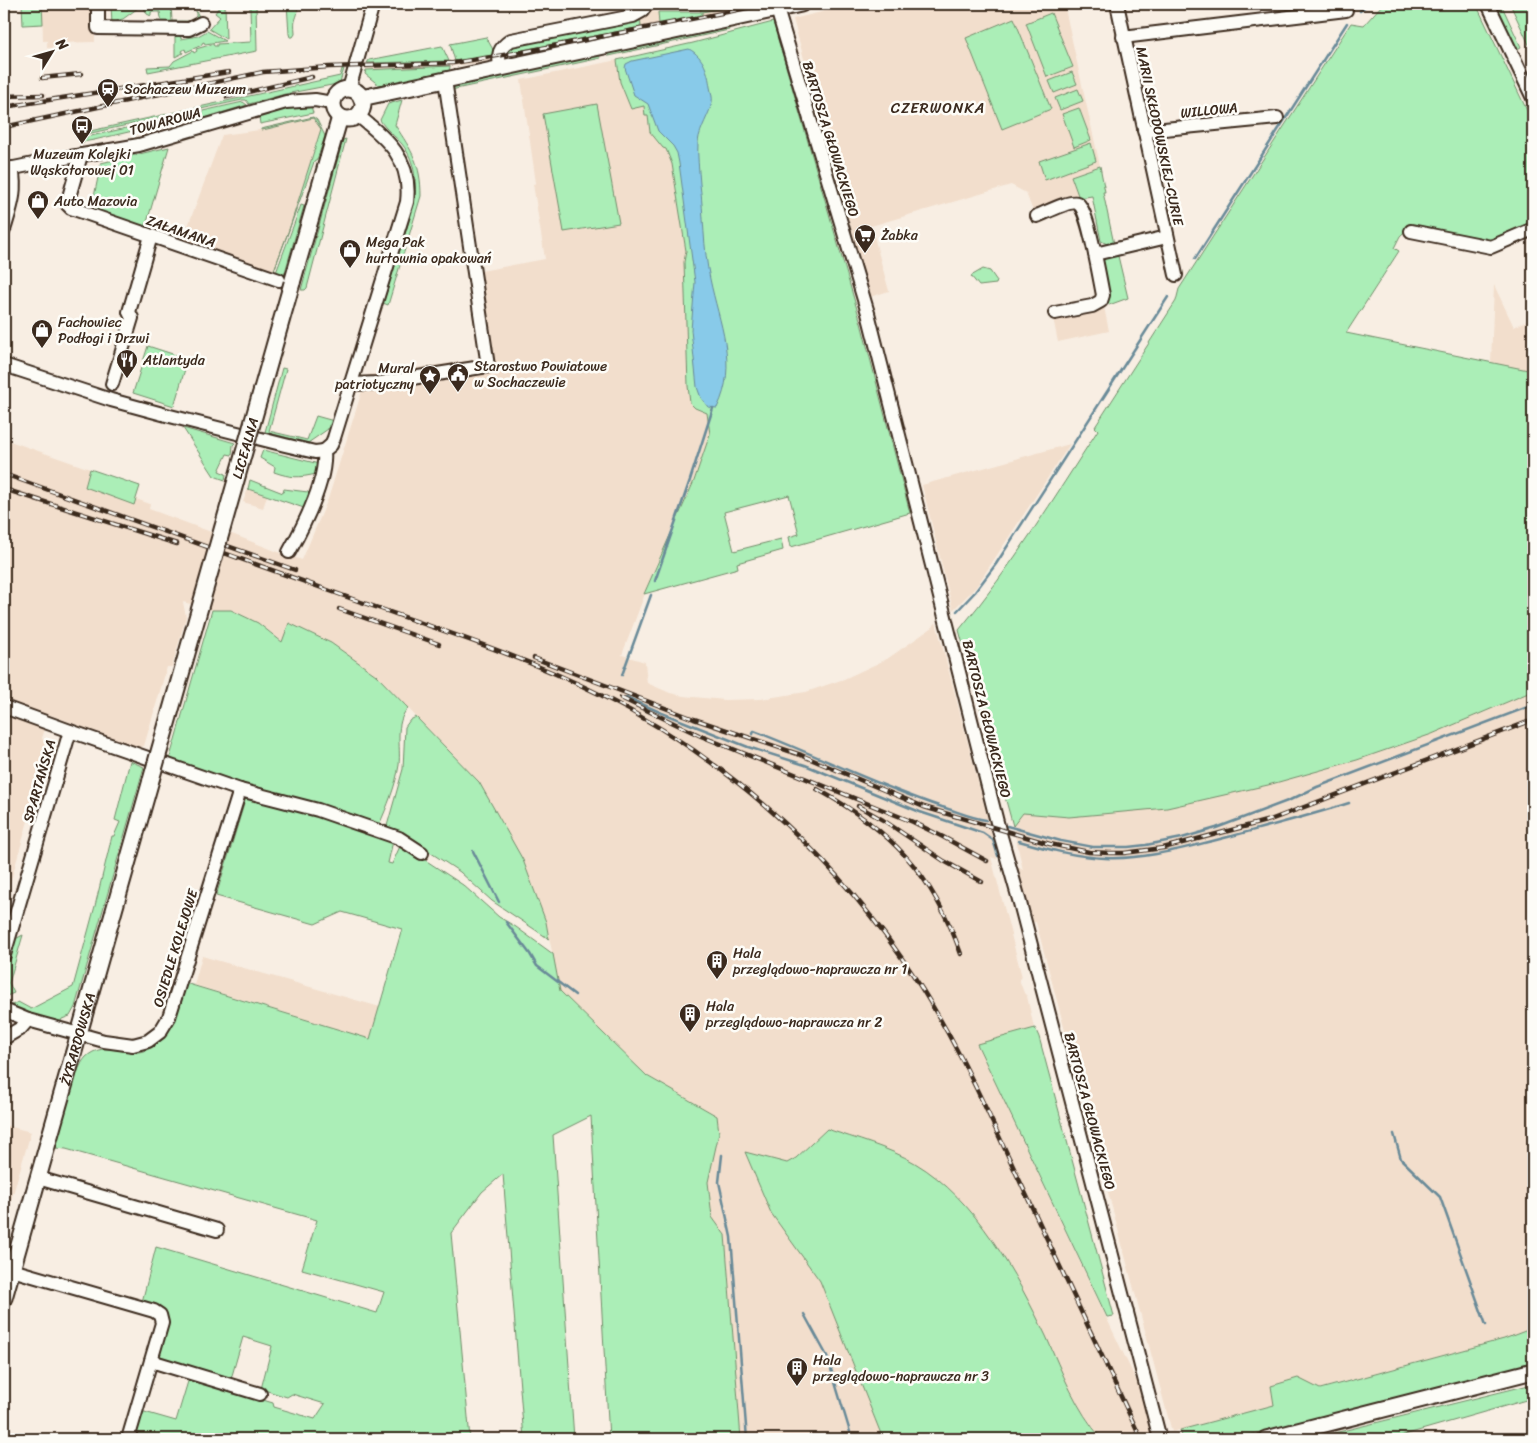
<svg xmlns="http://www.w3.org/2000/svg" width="1537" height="1443" font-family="Sriracha,sans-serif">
  <rect width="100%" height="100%" fill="#f8eee3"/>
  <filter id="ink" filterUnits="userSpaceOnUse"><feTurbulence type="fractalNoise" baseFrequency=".02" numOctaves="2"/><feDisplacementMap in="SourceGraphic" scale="10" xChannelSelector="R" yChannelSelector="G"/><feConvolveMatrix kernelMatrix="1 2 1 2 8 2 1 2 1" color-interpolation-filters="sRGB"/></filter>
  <g filter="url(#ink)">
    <g fill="#f2decc">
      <path d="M42,4h53v38l-40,1 -4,5h-4v-7h-4z"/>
      <path d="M743,4h34l-299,59 -42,5 -70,2 1,-7h62l46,-4 165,-32v-13l6,-4 12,2 1,12 43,-9 -1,-3z"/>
      <path d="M854,4h210l36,162 -29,10 8,22 -45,16 -8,-21 -15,-8 -140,41 18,65 -19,6 -77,-278z"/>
      <path d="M617,60l3,22 11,27 13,-3 1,10h3l2,16 16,16 6,16 14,87 -2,11 4,124 7,22 12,5 3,21 -16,47 -39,86 -33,88 23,7 2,21 23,10 13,3 42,4 36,-1 45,-7 38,-13 43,-20 46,-32 3,-5 53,201 8,36 -6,-2 31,120 -3,2 5,14 3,3 7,32 -57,17 187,394h-62l-21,-28 -99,-184 -15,-19 -20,-20 -34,-26 -33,-15 -53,-18 -31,29 -9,5 -42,-10 26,60 49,68 63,158h-142l-16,-204 -13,-18 -4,-35 11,-49 -2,-17 -70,-40 -87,-85 -14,-69 -23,-62 -44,-78 -103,-107 -45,-32 -42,-20 -6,19 -25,-19 -27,-13h-19l-29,-8 3,15 -14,50h-5l-23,79 -5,2 -89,-33 -8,23 6,13 -44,154v-466l86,30 -4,18 47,18 3,-6 14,5 -1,5 62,23 21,2 51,20 19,6 26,-61 39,-124 114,-16 13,-6 -13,-82 64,-12 -12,-75 3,-1 -15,-103z"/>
      <path d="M313,118l8,11 -32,101 -16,43 -91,-31 40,-107 45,-6z"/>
      <path d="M1494,285l20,42 19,-9v53l-42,-8z"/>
      <path d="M1104,307l5,24 -51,11 -5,-24z"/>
      <path d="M1070,444l-94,143 -23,23 -31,-125z"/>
      <path d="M248,489l19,7 -4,12 -20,-6z"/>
      <path d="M1533,691v637l-29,11 -185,50 -21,-10 -27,7 4,19 -103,27 -136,-510h-3l-17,-56 7,4 -10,-44 10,-13 46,4 168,-25 31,-7 89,-25 75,-26z"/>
      <path d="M202,956l178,51 -10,32 -176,-54z"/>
      <path d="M4,1125l27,7 -27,93z"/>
    </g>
    <g fill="#abeeb7" stroke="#738c6a">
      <path d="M22,4h20l1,20 -20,1z"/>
      <path d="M111,4h8l1,4h18l-15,11 -5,1 -3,5h-3z"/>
      <path d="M144,4h27l1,17h24v-10l5,9 -8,4h-31l-2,-12h-9v4l-4,-2 -4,-8z"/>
      <path d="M221,4h4l1,35 -17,-10 11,-12 -5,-4z"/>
      <path d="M253,4h3l1,47 -109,21 -1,-5 23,-1 4,-5 19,-10 1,2 3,-2 -1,-2 17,-5 1,2h3v-2l34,-2 -1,-35 3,-1z"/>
      <path d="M287,4h8c5,7 2,10 0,17 -1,3 0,10 0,13l-2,3h-3l-1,-3z"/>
      <path d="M700,4h23l1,4 -22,4v3l-43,9 -1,-12h43z"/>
      <path d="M1383,4h93l57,119v100l-36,17 -13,1 -72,-16 -12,11 -6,12 5,3 -53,82 187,38v320l-101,43 -75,26 -89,25 -101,23 -98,9 -46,-4 -10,13 -54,-196c53,-63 95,-132 139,-200l-3,-3 81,-126 3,-12 172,-266 13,2z"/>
      <path d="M1493,4h8l20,43 -4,2z"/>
      <path d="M1510,4h23v49z"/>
      <path d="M1051,13l22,54 -26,10 -21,-54z"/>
      <path d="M640,14l1,13 -138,27 9,-11z"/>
      <path d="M1014,18l37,91 -49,20 -36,-91z"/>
      <path d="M773,22l88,301 49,190 -119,34 -2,-10 10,-3 -10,-39 -65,17 10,39 47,-12 2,11 -46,13 1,5 -94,26 50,-113 16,-47 -3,-21 -12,-5 -5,-5 -2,-17 -4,-124 2,-11 -14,-87 -6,-15 -3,-1 -13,-16 -2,-16h-3l-1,-10 -13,3 -11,-27 -3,-22 76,-17z"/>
      <path d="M728,25l1,5 -120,26v-6z"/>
      <path d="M175,31l5,1 1,7 17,-3 9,-5 18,10 -20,3 -1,-2 -2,1v2l-16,7 -1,-3 -3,2 1,2 -8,4z"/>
      <path d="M486,37l10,18 -41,6 -5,-17z"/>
      <path d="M442,46l7,15 -82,2 2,-3z"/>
      <path d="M597,53l4,5 -150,32 2,-6z"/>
      <path d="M450,66l-1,8 -69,12 -15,-12 1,-4z"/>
      <path d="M342,69h2l-4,13 -3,2 -52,10 -36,10 -3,-4h-4l-160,35 -1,-2 259,-57z"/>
      <path d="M1072,72l5,12 -23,9 -5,-12z"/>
      <path d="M1078,89l5,12 -23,9 -5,-12z"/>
      <path d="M402,100l-7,25c17,26 26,39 26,71l-33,109 -5,-2 31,-98c3,-21 2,-43 -12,-61 -7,-8 -16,-14 -22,-24l8,-16z"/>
      <path d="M243,102l4,3 -53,16 -4,-5 -27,8 -69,16 -11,2 -1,-4z"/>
      <path d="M597,104l22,119 -55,9 -21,-118z"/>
      <path d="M311,106l2,7 -53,11 -1,-7c9,-11 39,-10 52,-11z"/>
      <path d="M1079,108l12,32 -17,7 -12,-33z"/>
      <path d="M313,117l4,3 8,16 -8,24 -3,2 -41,111 16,-43 32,-101 -8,-11 -46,11 -6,1v-1z"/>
      <path d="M346,139l-39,149 -2,2h-4l42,-150z"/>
      <path d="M1091,143l5,18 -51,19 -6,-19z"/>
      <path d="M169,147l-24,82 -54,-18 10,-48z"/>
      <path d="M1100,166l5,26h-2l11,52h-7l-6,-3 -9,-45 -13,2 -8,-22z"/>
      <path d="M301,205l3,1 -21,73 -9,-1z"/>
      <path d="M1118,256l10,42 -19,7 -8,-40 4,-7z"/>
      <path d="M983,269l7,2 7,10 -1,3 -17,2 -8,-10z"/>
      <path d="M148,346l40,13 -14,47 -41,-13z"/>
      <path d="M282,368l4,1 -17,62 38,9 9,-24 18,5 -2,5 -3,-1 -1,4 -20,14 -43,-11z"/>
      <path d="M183,428l52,15 -2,2 -1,10 -5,-1 -8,17 7,3 -1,6 -11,-4z"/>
      <path d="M263,450l56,14 -3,10c-17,4 -25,4 -42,-2l1,-5 -15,-9z"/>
      <path d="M90,469l50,17 -6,19 -49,-18z"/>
      <path d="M250,480l33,13 1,-4 24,3 3,3 -6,13 -4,-1 -53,-18z"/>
      <path d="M212,610h19l27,13 24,19 7,-19 42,20 45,32 32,33c-14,15 -7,38 -9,57 -3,20 -12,42 -20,60l-201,-61 -8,-7z"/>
      <path d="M416,717l63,65 44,78 23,62 3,17 -57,-38 -32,-29 -38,-25 -34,-18 -1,-3 16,-57 2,-42 5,-7z"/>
      <path d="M130,761l14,6 -69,240 -5,9 -8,3 -2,4 -35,-10 -15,-7 8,-4 13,7 42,-22 22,-81 17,-70h2l6,-14 -5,-2z"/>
      <path d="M247,794l146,47 -5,22 4,1 9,-20 62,41 36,32 17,10 37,27 7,37 87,85 70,40 2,17 -11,49 4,35 13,18 16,204h-132l-18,-323 -38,19 21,304h-50l-21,-265 -21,18 -31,41 19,206h-337l8,-28 35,10 13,-43 84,25 1,4 41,12 10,-15 -33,-10 -5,3 -26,-8 11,-43 -29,-9 -12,42 -71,-20 -3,-4 8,-30 -24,-19 15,-59 221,66 7,-21 -82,-23 15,-49 -251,-71 -10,-1c5,-21 17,-78 30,-91 16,-15 34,-4 52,-5 14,-1 30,-16 35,-28 6,-13 8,-27 12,-41l185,56 32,-110 -60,-17 -27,12 -99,-28z"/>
      <path d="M23,935l-14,48 5,10 -10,4v-22l9,-35z"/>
      <path d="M1035,1028l4,9 75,279 -7,1 -130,-273z"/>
      <path d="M827,1129c29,10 61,18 88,34 61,36 101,111 131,173 16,36 30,74 56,103h-219l-63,-158 -49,-68 -26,-61 42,11 9,-5z"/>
      <path d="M1533,1328v35l-300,76h-50l-3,-9 94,-25 -3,-19 27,-8 22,11 184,-50z"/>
      <path d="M1533,1384v14l-143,41h-80z"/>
    </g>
    <path fill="#88cae9" stroke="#698a98" d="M689,49c15,8 19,23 21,38 1,5 3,11 2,15 -3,14 -12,25 -14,40 -1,13 1,28 2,42 4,31 3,64 10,95 9,44 29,85 7,129l-9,-1 -7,-9 -4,-11 -6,-57 4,-48 -16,-119 -2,-10 -4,-7 -15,-15 -10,-27 -14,-9 -9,-27 1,-4 6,-3z"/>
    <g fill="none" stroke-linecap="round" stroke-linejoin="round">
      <g stroke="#698a98" stroke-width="2.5">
        <path d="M1360,11l7,-7"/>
        <path d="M1195,259l152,-236"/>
        <path d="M655,581l35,-101 23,-72"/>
        <path d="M957,611l18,-19 21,-28 172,-267"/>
        <path d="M622,675l29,-80"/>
        <path d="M626,697l36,16 86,34 57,18 115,47 63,21 10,7 5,16"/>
        <path d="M753,734l1,-3c63,24 124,55 188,76 14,4 29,11 44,13"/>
        <path d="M1007,826l54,15 32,6h35l18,-2 36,-7 34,-10 74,-28 27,-13 216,-82"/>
        <path d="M1019,841c28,8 57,16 86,17 42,2 82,-11 123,-21 41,-11 81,-21 121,-34"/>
        <path d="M473,851l26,51"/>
        <path d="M506,922l24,32 7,12 38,29"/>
        <path d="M1394,1134l7,25 39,38 46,128"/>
        <path d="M722,1155l-3,27 12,55 16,202"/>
        <path d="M804,1314l23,42 23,76"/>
      </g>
      <g stroke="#3b2a1e" stroke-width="16">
        <g id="minor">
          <path d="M98,4v24l91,1 12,-6"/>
          <path d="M1117,4l59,271"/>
          <path d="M1488,4l45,94"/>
          <path d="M777,9l91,304 131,517 21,73 140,536"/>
          <path d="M1123,37l223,-27"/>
          <path d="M500,68c-2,-15 -2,-19 11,-28l122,-24 9,-5 5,-7"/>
          <path d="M349,89l24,-85"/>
          <path d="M1144,131l133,-13"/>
          <path d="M81,155l-14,49 4,4 208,72"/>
          <path d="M4,170l44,-9 91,-16 147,-43 29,-2 17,3"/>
          <path d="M1037,216c8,-3 33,-16 40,-13 11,4 23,78 26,92l-2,6 -9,5 -37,7"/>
          <path d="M4,230c7,-23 13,-38 8,-62"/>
          <path d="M1411,231l80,16 42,-18"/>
          <path d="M1095,254l72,-17"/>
          <path d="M4,365l107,35 59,16 115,29 30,7 9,-1"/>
          <path d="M112,384l20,-66 -3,-6 22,-76"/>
          <path d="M350,384l30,-1 108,-17 -43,-286"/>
          <path d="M324,451l7,-6 3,-7 73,-236c5,-42 -19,-63 -50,-87"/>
          <path d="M289,552c14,-25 38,-72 35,-101"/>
          <path d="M4,707l66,24 -66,224"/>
          <path d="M70,731l170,59 78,20 81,28 23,15"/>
          <path d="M4,1010l24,10 51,14 25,7 29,4 15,-4 12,-9 9,-15 71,-227"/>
          <path d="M4,1038l17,-10 7,-8"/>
          <path d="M38,1178l179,52"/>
          <path d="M12,1270l142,41 6,4 2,8 -34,116"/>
          <path d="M151,1361l109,33"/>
        </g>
      </g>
      <g stroke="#3b2a1e" stroke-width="19">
        <g id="major">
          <circle cx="348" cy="104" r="15"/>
          <path d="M361,98l440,-94"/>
          <path d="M292,283l48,-166"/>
          <path id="s1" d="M4,1298l147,-518"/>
          <path d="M1266,1439l267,-68"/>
        </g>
      </g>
      <use href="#minor" stroke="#fdfcf7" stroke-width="12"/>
      <use href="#major" stroke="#fdfcf7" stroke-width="15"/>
      <g stroke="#3b2a1e" stroke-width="4.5">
        <g id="rail">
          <path d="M42,78l39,-4"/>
          <path d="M4,96l39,-1"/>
          <path d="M227,97l85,-20"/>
          <path d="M4,107l225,-35"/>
          <path d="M4,127l259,-55 66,-5 124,-4 69,-11 246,-48"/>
          <path d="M4,474c114,41 229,82 343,123 84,30 172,57 252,97 121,61 225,152 302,263 47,67 81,142 115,216 42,89 83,178 125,266"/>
          <path d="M4,489l173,55"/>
          <path d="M222,544l73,26"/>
          <path d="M339,609l100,35"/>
          <path d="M534,658l160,61 107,36 123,52 126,37 39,8 21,1h14l39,-5 107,-28 263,-100"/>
          <path d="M621,698l80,38 212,86 30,15 44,24"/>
          <path d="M817,789c74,41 116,85 144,165"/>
          <path d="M858,806l25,14 61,41 38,21"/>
        </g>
      </g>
      <use href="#rail" stroke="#fdfcf7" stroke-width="2.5" stroke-dasharray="8" stroke-linecap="butt"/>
      <g stroke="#3b2a1e" stroke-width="19" stroke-linecap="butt">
        <g id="major-bridge">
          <path id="s2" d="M151,780l141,-497"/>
        </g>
      </g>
      <use href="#major-bridge" stroke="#fdfcf7" stroke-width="15"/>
    </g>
  </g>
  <defs>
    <g id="station-pin" transform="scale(1.125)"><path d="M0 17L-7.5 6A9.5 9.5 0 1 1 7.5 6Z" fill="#3b2a1e" stroke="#fdfcf7"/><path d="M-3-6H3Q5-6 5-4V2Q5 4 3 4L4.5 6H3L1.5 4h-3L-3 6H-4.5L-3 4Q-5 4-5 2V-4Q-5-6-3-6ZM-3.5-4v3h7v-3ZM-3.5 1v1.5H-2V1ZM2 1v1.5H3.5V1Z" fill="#fff"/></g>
    <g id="bus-pin" transform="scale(1.125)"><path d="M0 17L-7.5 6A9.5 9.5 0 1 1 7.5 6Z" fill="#3b2a1e" stroke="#fdfcf7"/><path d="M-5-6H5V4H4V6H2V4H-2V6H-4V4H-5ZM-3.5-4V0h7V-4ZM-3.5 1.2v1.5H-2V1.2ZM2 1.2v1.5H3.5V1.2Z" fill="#fff"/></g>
    <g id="shop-pin" transform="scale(1.125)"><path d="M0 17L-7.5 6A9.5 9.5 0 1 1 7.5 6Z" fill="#3b2a1e" stroke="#fdfcf7"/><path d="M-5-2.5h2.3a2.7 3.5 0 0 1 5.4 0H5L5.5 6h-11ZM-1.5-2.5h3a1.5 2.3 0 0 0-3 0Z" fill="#fff"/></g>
    <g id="supermarket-pin" transform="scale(1.125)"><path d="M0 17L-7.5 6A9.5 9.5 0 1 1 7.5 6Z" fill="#3b2a1e" stroke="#fdfcf7"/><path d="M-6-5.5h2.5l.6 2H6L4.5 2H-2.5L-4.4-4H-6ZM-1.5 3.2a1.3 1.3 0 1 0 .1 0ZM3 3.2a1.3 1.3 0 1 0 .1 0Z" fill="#fff"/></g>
    <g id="restaurant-pin" transform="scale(1.125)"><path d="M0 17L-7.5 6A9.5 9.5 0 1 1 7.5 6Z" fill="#3b2a1e" stroke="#fdfcf7"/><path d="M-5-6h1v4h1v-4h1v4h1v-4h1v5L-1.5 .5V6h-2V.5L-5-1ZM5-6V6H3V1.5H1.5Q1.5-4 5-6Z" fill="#fff"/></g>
    <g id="civic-pin" transform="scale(1.125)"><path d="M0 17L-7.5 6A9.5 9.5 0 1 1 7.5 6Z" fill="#3b2a1e" stroke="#fdfcf7"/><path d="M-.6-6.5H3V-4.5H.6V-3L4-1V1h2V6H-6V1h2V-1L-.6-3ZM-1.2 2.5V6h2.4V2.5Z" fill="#fff"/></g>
    <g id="sight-pin" transform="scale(1.125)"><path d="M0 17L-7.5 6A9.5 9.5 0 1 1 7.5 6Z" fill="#3b2a1e" stroke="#fdfcf7"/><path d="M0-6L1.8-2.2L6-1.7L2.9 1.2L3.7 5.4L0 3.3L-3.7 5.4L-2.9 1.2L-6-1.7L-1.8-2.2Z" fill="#fff"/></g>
    <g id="building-pin" transform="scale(1.125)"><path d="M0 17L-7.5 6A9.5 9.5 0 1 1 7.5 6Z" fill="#3b2a1e" stroke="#fdfcf7"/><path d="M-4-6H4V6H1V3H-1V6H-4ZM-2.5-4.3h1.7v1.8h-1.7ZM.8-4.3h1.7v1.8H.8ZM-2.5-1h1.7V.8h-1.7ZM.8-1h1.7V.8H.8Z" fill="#fff"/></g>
  </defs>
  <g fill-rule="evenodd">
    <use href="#station-pin" x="108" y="89"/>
    <use href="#bus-pin" x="82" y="126"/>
    <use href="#shop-pin" x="38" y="201"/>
    <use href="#supermarket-pin" x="865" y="235"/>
    <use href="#shop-pin" x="350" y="250"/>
    <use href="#shop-pin" x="42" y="330"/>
    <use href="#restaurant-pin" x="127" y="360"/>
    <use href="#civic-pin" x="458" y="374"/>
    <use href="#sight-pin" x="430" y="376"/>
    <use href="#building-pin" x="717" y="961"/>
    <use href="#building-pin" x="690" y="1014"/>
    <use href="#building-pin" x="797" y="1368"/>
  </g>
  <g text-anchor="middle" stroke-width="5" stroke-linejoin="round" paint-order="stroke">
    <g font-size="14" fill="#3b2a1e" stroke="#fdfcf7" text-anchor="start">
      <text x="124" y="94">Sochaczew Muzeum</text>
      <text x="82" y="159" text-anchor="middle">Muzeum Kolejki<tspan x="82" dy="16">Wąskotorowej 01</tspan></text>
      <text x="54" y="206">Auto Mazovia</text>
      <text x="881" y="240">Żabka</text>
      <text x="366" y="247">Mega Pak<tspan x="366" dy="16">hurtownia opakowań</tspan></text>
      <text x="58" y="327">Fachowiec<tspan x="58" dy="16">Podłogi i Drzwi</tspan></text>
      <text x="143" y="365">Atlantyda</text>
      <text x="474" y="371">Starostwo Powiatowe<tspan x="474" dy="16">w Sochaczewie</tspan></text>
      <text x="414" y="373" text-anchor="end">Mural<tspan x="414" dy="16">patriotyczny</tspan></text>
      <text x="733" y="958">Hala<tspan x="733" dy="16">przeglądowo-naprawcza nr 1</tspan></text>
      <text x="706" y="1011">Hala<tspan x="706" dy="16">przeglądowo-naprawcza nr 2</tspan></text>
      <text x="813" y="1365">Hala<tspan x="813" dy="16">przeglądowo-naprawcza nr 3</tspan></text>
    </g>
    <g font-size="14" fill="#3b2a1e" stroke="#fdfcf7">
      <text transform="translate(1209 110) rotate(-6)" y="5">WILLOWA</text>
      <text transform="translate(165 121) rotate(-15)" y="5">TOWAROWA</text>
      <text transform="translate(1160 136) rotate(78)" y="5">MARII SKŁODOWSKIEJ-CURIE</text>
      <text transform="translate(831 139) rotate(73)" y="5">BARTOSZA GŁOWACKIEGO</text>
      <text transform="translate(181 231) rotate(19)" y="5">ZAŁAMANA</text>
      <text dy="5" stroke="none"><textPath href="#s2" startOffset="345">LICEALNA</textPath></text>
      <text transform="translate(987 719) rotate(76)" y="5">BARTOSZA GŁOWACKIEGO</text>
      <text transform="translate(39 781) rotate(-74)" y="5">SPARTAŃSKA</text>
      <text transform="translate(175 948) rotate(-73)" y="5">OSIEDLE KOLEJOWE</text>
      <text dy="5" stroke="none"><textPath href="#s1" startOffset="269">ŻYRARDOWSKA</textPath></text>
      <text transform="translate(1090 1111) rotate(75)" y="5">BARTOSZA GŁOWACKIEGO</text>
    </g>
    <g font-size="15" letter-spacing="1" fill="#3b2a1e" stroke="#fdfcf7">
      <text x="938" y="113">CZERWONKA</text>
    </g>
  </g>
  <rect width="1537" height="1443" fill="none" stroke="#fdfcf7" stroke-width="20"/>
  <rect x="10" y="10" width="1517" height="1423" fill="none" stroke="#3b2a1e" stroke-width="2" filter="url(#ink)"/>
  <g transform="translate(52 52) rotate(53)" stroke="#fdfcf7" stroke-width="4" paint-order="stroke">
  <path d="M0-4L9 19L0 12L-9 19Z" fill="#3b2a1e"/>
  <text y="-8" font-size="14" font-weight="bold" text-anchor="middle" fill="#3b2a1e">N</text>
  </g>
</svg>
